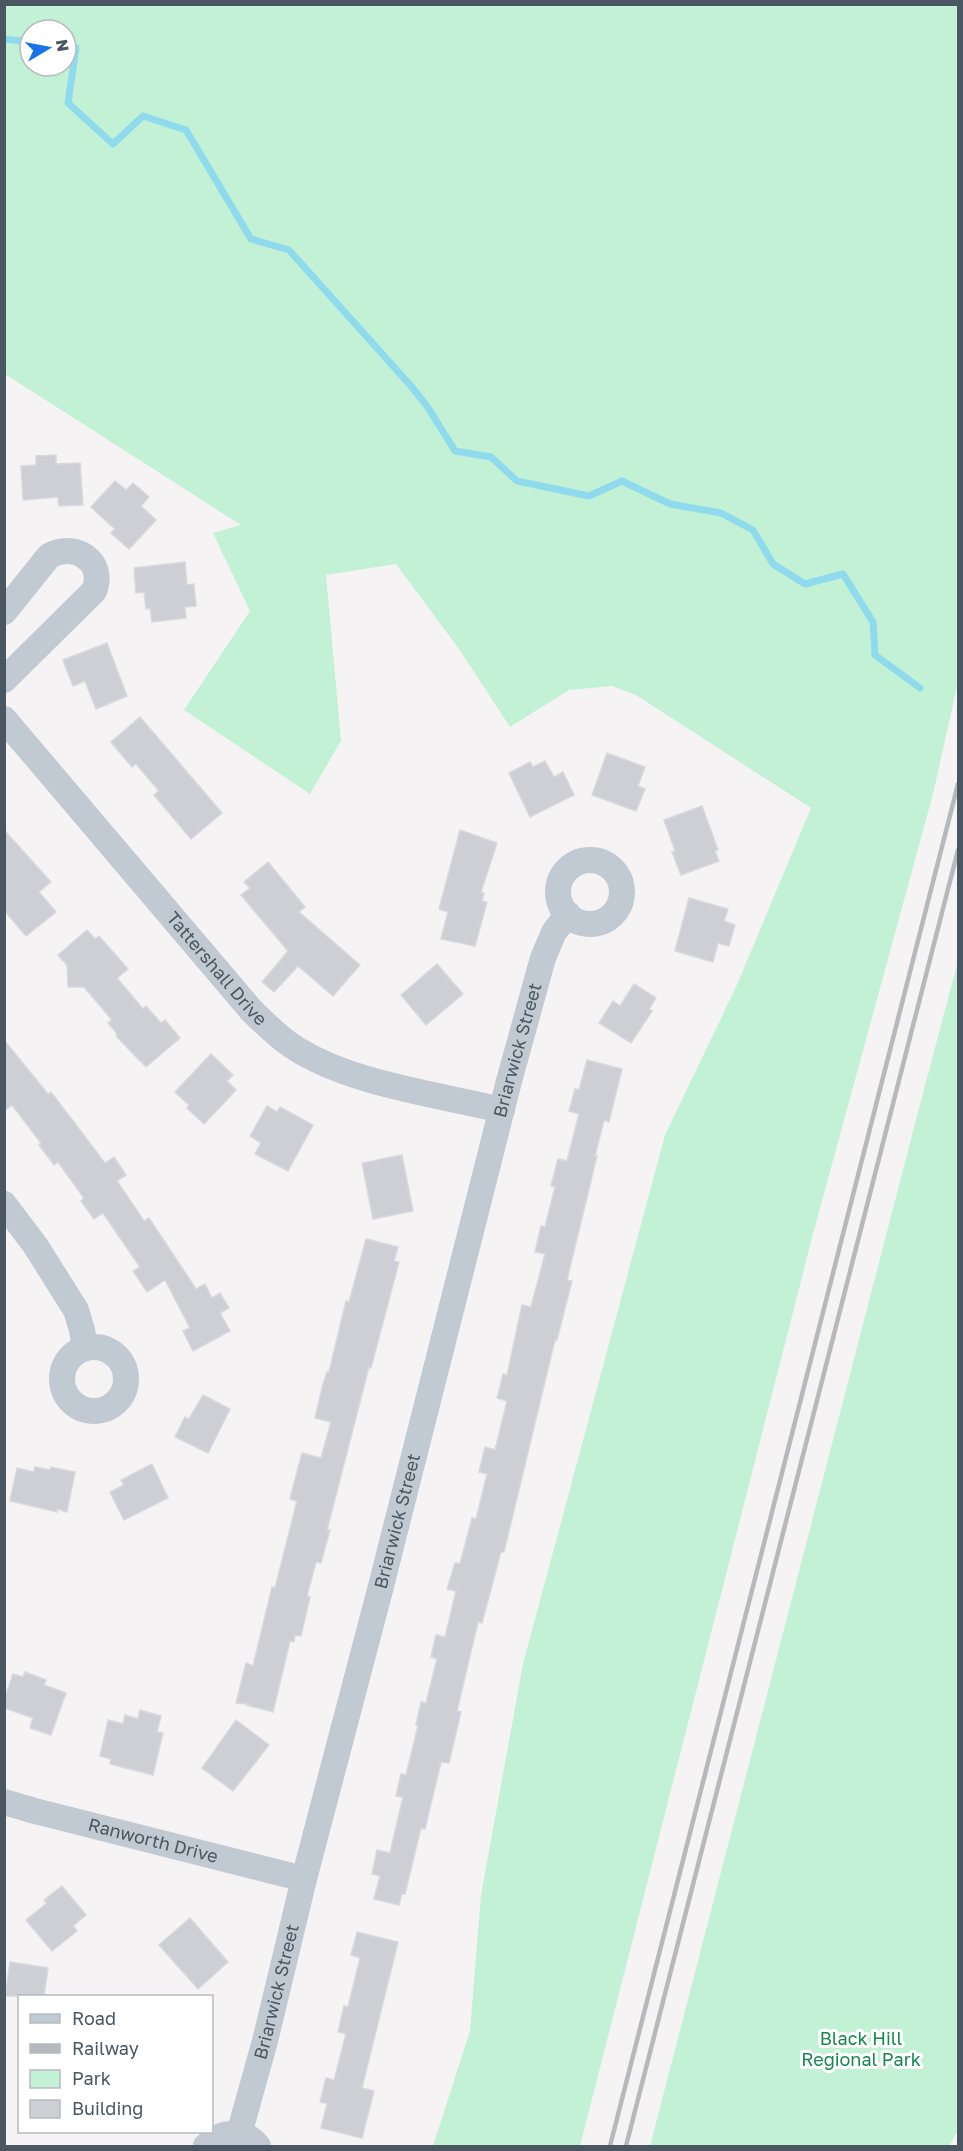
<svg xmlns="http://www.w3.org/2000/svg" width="963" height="2151" font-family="'Golos Text',sans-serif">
  <rect width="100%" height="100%" fill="#f5f3f3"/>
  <g fill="#c3f1d5" fill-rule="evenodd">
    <path d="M4,5h954v677l-25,112 -120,440 -233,912h-147l37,-115 11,-136 42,-231 142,-529 71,-148 75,-179 -175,-113 -24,-9 -43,4 -59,37 -51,-78 -63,-85 -70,11 15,166 -31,53 -126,-84 66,-99 -37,-78 28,-8 -236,-151zM30,30h36v36h-36z"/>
    <path d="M958,961v1169l-9,16h-299l268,-1034z"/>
  </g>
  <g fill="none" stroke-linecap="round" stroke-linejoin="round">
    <g stroke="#90daee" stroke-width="7">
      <path d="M4,39l26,3"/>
      <path d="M66,47l10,1 -8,55 45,41 30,-28 43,14 65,109 38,11 122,136 16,20 28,45 36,6 26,24 72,15 33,-15 48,23 51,9 32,17 20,34 32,20 38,-10 30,48 2,33 45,33"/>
    </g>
  </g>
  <g fill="#cdcfd5" stroke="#d7d9de" stroke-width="1.5">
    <path d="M56,455v9l24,-1 3,42 -24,1 -1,-9 -35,3 -2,-34 15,-1v-9z"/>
    <path d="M115,481l11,9 7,-7 16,14 -8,9 15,14 -27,29 -18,-16 4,-4 -24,-22z"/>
    <path d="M185,562l2,23 7,-1 2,22 -11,1 1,11 -34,4 -2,-14 -4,1 -2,-17 -8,1 -2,-25z"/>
    <path d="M107,643l20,53 -31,13 -11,-28 -12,5 -10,-26z"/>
    <path d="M140,717l82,96 -31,26 -37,-44 5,-4 -23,-27 -4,3 -21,-25z"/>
    <path d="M607,753l38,14 -7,19 7,3 -9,22 -44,-16z"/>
    <path d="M545,761l9,16 9,-5 11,23 -44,22 -21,-44 21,-11 3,5z"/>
    <path d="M702,806l16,44 -3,1 4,10 -38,14 -9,-23 3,-1 -11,-31z"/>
    <path d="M4,830l47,52 -12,10 17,20 -30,24 -22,-26z"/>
    <path d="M460,830l37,13 -16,49 3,1 -2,8 5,1 -12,44 -34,-7 7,-27 -9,-3z"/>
    <path d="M268,862l37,45 -6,5 61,53 -27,31 -35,-30 -24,26 -12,-10 26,-31 -47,-56 9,-7 -6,-6z"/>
    <path d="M689,898l39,11 -4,12 11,4 -6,21 -11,-3 -5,19 -38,-11z"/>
    <path d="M87,930l8,9 4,-3 29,33 -11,9 26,31 3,-3 15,17 4,-3 15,18 -34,29 -30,-31 2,-1 -10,-12 4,-3 -28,-33h-16l-1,-22 -9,-10z"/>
    <path d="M437,964l26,30 -37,31 -25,-30z"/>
    <path d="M634,984l22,14 -7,11 3,2 -21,32 -32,-20 14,-22 7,5z"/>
    <path d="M4,1040l44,54 3,-2 54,71 9,-6 12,18 -9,6 27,40 5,-3 47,71 9,-5 7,14 8,-5 9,15 -9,5 10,18 -37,20 -10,-20 7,-3 -25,-48 -18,12 -14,-21 7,-4 -37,-54 -9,6 -13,-18 3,-3 -26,-36 -4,3 -15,-20 2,-2 -29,-38 -8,6z"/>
    <path d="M211,1054l22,21 -6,6 9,9 -32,34 -17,-16 2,-3 -14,-13z"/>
    <path d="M587,1060l35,9 -13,53 -5,-2 -9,36h2l-30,124 5,1 -15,59h-2l-51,212h-3l-19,71 -4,-1 -21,89 4,1 -12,51 -8,-1 -16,67 -4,-1 -16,66 -3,-1 -3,12 -25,-6 6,-23 -8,-2 5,-24 13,3 13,-56 -7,-1 5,-22 5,1 12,-49 -2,-1 5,-23 5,1 11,-44 -6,-2 5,-22 9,2 11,-46 -9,-2 8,-26 5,1 12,-46 4,1 11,-45 -8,-2 6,-25 10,3 12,-49 -10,-3 3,-11 3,-13 4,1 15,-70 9,2 14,-53 -10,-2 6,-26 4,1 10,-40 -4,-1 7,-27 9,2 12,-47 -10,-3 6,-22 4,1z"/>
    <path d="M267,1106l10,6 3,-5 33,18 -25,46 -33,-17 6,-11 -11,-7z"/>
    <path d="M402,1155l11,56 -40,8 -11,-56z"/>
    <path d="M366,1239l32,8 -4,14 5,1 -28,106 -2,-1 -42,163h3l-9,33 -5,-1 -9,34 3,1 -9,39 -6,-1 -1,7 -4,-1 -17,71 -26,-7 1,-1 -12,-1 10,-40 7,3 19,-79 3,1 22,-87 -7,-2 12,-46 19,5 10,-36 -16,-4 8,-34 4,-12h2l17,-71 3,1z"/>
    <path d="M203,1395l27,14 -22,44 -33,-16 10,-20 4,2z"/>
    <path d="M152,1464l16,34 -44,22 -14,-28 14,-7 -3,-5z"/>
    <path d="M35,1467l15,3 1,-3 24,5 -8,40 -10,-3v3l-47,-11 7,-33 17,4z"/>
    <path d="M25,1672l21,8 -2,5 22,8 -15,42 -21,-7 3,-10 -29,-10v-8l9,-26 10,3z"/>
    <path d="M140,1710l21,6 -4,16 6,1 -10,42 -43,-11 1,-5 -11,-3 8,-36 15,4 2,-9 13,4z"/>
    <path d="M236,1720l33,25 -36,46 -31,-23z"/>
    <path d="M62,1886l24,29 -13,11 4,5 -25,20 -26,-31 21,-17 -3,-3z"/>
    <path d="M190,1918l38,44 -30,27 -39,-44z"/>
    <path d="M357,1932l41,10 -36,146 12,3 -12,47 -41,-10 6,-24 -7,-2 6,-24 8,2 12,-46 -8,-2 6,-26 4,1 12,-49 -9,-3z"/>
    <path d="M10,1962l38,6 -4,28h-39z"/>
  </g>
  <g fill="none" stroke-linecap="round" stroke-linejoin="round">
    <g stroke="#c1cad2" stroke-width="26">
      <path d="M4,612l45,-56c26,-15 57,6 45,35l-90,89"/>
      <path id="s1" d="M4,719l247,291c13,13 26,26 41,36 57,38 144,48 210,64"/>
      <circle cx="590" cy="892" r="32"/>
      <path d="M4,1204l31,41 41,65 6,20 3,18"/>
      <circle cx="94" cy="1379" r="32"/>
      <path id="s2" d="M4,1802l31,9 269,68"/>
      <path id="s3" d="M239,2134l26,-93 39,-162 76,-289 129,-509 34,-123 11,-26 14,-18"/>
      <path d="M206,2146c15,-15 37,-18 52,0"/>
    </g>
    <g stroke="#b5b8bd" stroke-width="4.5">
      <path d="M610,2146l348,-1362"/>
      <path d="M626,2146l332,-1296"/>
    </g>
  </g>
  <g text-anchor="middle" stroke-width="6" stroke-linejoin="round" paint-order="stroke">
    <g font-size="18" fill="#4a5661" stroke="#fff">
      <text dy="6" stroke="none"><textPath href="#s1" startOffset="328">Tattershall Drive</textPath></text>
      <text dy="6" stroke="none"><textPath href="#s3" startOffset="1119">Briarwick Street</textPath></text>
      <text dy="6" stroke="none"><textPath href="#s3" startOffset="633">Briarwick Street</textPath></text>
      <text dy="6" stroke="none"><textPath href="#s2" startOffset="154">Ranworth Drive</textPath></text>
      <text dy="6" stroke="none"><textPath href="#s3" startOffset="147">Briarwick Street</textPath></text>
    </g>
    <g font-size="18" fill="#17864f" stroke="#fff">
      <text x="861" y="2045">Black Hill<tspan x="861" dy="21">Regional Park</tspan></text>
    </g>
  </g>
  <rect width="963" height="2151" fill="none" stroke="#4a5661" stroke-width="12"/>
  <rect x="18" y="1995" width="195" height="138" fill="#ffffff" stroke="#b7bbc0" stroke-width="1.5"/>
  <rect x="30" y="2014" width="30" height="9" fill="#c1cad2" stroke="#b7bbc0" stroke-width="1.5"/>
  <text x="72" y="2025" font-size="18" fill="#4a5661">Road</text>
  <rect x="30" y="2044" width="30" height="9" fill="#b5b8bd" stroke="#b7bbc0" stroke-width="1.5"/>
  <text x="72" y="2055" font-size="18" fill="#4a5661">Railway</text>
  <rect x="30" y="2070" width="30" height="18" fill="#c3f1d5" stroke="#b7bbc0" stroke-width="1.5"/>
  <text x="72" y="2085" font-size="18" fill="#4a5661">Park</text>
  <rect x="30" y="2100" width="30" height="18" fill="#cdcfd5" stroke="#b7bbc0" stroke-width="1.5"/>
  <text x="72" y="2115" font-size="18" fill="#4a5661">Building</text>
  <g transform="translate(48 48) rotate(80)"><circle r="28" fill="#ffffff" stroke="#b7bbc0" stroke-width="1.5"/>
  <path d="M0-4.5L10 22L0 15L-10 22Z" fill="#1a73e8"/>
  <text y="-9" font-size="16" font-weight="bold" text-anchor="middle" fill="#4a5661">N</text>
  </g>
</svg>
